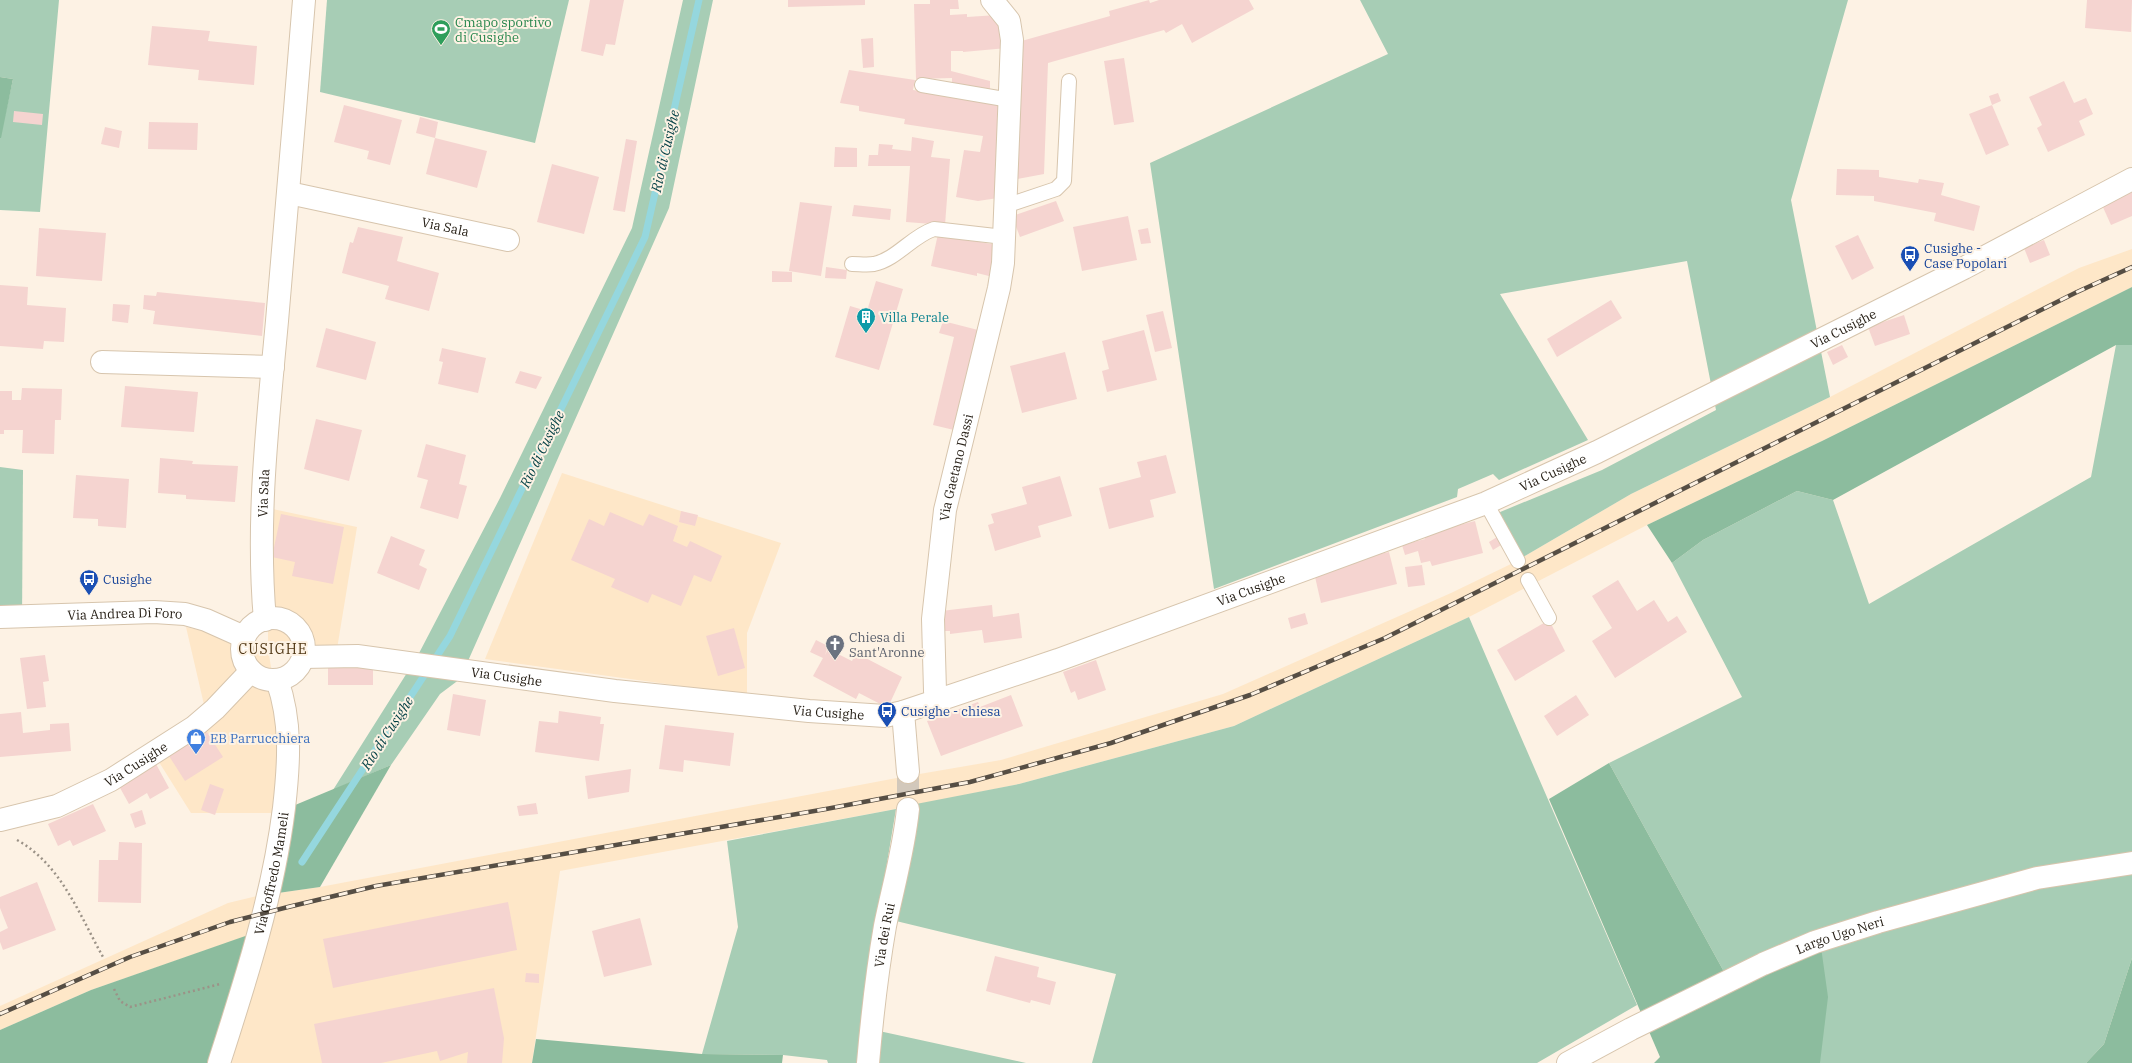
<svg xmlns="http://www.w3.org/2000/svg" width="2132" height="1063" font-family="'IBM Plex Serif',serif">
  <rect width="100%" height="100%" fill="#fdf2e4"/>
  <g fill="#fee7c8">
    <path d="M2132,249v38l-310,154 -175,84 -178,92 -235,109 -215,58 -123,25 -336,62 -28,192h-300l33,-133 -174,60 -91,40v-24l228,-103 29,-7 63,-9 582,-110 99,-17 222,-66 228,-101 62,-30 118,-69 199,-97 249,-129z"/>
    <path d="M562,473l219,70 -34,90v62l-262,-36z"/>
    <path d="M268,508l89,19 -20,122 -69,-1 15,97 -7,68h-85l-44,-70 58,-34 -19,-82 82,20z"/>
  </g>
  <g fill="#a7cdb5">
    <path d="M0,0h59l-19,212 -40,-2v-72l13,-59 -13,-2z"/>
    <path d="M327,0h242l-34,143 -215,-51z"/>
    <path d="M683,0h30l-44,208 -209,471 -20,15 -49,71 -58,25 84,-133 83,-159 132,-270z"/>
    <path d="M1360,0h488l-57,200 39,197 -199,97 -118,69 -25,-46 114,-47 114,-60 -29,-149 -187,33 88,146 -89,40 -6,-6 -35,15 -1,8 -243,92 -64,-426 238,-109z"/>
    <path d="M2116,345h16v613l-28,86 -18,19h-266l-92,-84 -119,-216 133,-66 -70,-134 31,-23 94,-49 36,9 36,104 222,-127z"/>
    <path d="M0,467l23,3 -1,152h-22z"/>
    <path d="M1469,617l168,388 -100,58h-445l24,-89 -220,-53 20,-117 103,-20 215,-58z"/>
    <path d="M896,809l-18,108 -18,146h-32l-1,-3 -44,-5 -81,-1 36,-127 -11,-86z"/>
    <path d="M879,1031l147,32h-150z"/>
  </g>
  <g fill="#8cbc9e">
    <path d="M0,77l13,2 -12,59h-1z"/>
    <path d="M2132,287v58h-16l-283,155 -36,-9 -94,49 -31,23 -25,-38 175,-84z"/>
    <path d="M1609,763l119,216 92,-39 8,57 -8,66h-166l6,-6 -111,-258z"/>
    <path d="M391,765l-71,122 -63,9 19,-83z"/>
    <path d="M265,929l-55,134h-210v-33l91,-40z"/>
    <path d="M2132,958v105h-46l18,-19z"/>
    <path d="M536,1039l166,15 81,1 -1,8h-250z"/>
  </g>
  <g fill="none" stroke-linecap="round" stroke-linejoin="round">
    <path stroke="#95d7de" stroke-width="7" d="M302,862l148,-226 195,-399 54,-237"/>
  </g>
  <g fill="#f5d4d0">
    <path d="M590,0h34l-9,45 -9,-1 -3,12 -22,-5z"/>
    <path d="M788,0h77v5l-77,2z"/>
    <path d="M930,0h28l1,9h-9v6l17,-1v3l30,-2 10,33 -44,4v-1h-12v20l39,10v9l-38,-5v-7l-36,1 -2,-75h16z"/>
    <path d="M1149,0l1,3 9,-3h90l5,9 -62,34 -10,-19 -16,9 -2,-3 -116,33 -4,111 -32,6 6,-138 92,-26 -1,-5z"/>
    <path d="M2087,0h45l-1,32 -46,-4z"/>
    <path d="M152,26l58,5 -2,10 49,5 -3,39 -56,-5 1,-10 -51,-5z"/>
    <path d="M873,38l1,29 -11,1 -2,-29z"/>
    <path d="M1124,58l10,64 -20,3 -10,-64z"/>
    <path d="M849,70l66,10 -2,10 94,14 -9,94 -20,3 -22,-4 8,-47 16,2 3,-16 -79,-12 1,-5 -46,-8v-5l-19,-3z"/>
    <path d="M2064,81l10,22 12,-5 7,16 -14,7 6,14 -37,17 -11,-24 5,-3 -13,-28z"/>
    <path d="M1998,93l3,8 -9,4 -3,-9z"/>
    <path d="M344,105l58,15 -12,45 -23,-6 2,-8 -35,-9z"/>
    <path d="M1992,105l17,40 -23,10 -17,-41z"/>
    <path d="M14,111l29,3 -1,11 -29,-3z"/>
    <path d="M420,117l18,5 -3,16 -19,-5z"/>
    <path d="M149,122l49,1 -1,27 -49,-1z"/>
    <path d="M105,127l17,4 -3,17 -18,-4z"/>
    <path d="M912,137l22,4 -3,16 19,2 -5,66 -39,-3 4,-56h-42l1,-11h9l1,-11 14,1 -1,4 19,2z"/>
    <path d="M435,138l52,13 -10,37 -51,-14z"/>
    <path d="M626,139l11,2 -12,71 -12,-2z"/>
    <path d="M835,147l22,1v19h-23z"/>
    <path d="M552,164l47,13 -15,57 -47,-12z"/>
    <path d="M1837,169l42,1v7l39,6 1,-4 25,4 -3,12 39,11 -6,25 -40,-10 2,-8 -62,-12v-5l-38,-1z"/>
    <path d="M2132,192v24l-21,9 -9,-20z"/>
    <path d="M1056,201l8,20 -44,16 -8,-21z"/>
    <path d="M800,202l32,4 -11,70 -32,-5z"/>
    <path d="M854,205l37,4 -1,11 -38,-4z"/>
    <path d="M1128,216l9,44 -55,11 -9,-44z"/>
    <path d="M358,227l45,10 -6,24 42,12 -10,38 -44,-12 4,-13 -47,-13 8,-31 3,1z"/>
    <path d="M39,228l67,5 -4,48 -66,-5z"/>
    <path d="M1148,228l3,15 -10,1 -3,-14z"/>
    <path d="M938,234l58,11 -7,31 -12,-3v3l-46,-10z"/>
    <path d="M1858,235l16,33 -22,12 -17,-34z"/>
    <path d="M2044,240l6,15 -20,8 -6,-15z"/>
    <path d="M826,267l21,3 -1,9 -21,-1z"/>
    <path d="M772,271l20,1v10h-20z"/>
    <path d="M876,281l27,8 -24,81 -44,-13 15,-51 17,5z"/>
    <path d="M0,285l28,2 -1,18 39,3 -2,34 -20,-1 -1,8 -43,-3z"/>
    <path d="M157,292l108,11 -3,33 -109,-12 2,-13 -12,-2 1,-14 12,1z"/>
    <path d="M1611,300l11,18 -65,39 -10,-18z"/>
    <path d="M113,304l17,1 -2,18 -16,-2z"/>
    <path d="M1163,311l9,37 -17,4 -9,-37z"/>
    <path d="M1904,315l6,19 -35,12 -7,-19z"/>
    <path d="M943,321l35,9 -24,100 -21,-5 21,-88 -15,-4z"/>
    <path d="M326,328l50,14 -10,38 -50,-13z"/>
    <path d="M1144,330l13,50 -50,12 -5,-21 7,-2 -7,-28z"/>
    <path d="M1842,345l6,12 -15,8 -6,-13z"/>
    <path d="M442,348l44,10 -8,35 -40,-9 5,-22 -4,-1z"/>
    <path d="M1065,352l12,47 -55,14 -12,-47z"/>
    <path d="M520,371l22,6 -6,12 -21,-6z"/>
    <path d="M125,386l73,6 -4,40 -73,-5z"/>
    <path d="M22,388l40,1 -1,31h-6l-1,34 -32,-1 1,-23h-19v4h-4v-43h12v9h9z"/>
    <path d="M316,419l46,11 -13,51 -45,-12z"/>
    <path d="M426,444l40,11 -7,29 8,2 -9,33 -38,-11 8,-28 -11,-3z"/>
    <path d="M1166,455l10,38 -26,7 4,17 -45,12 -10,-41 42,-11 -4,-15z"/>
    <path d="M160,458l33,3 -1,3 46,2 -3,36 -49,-3v-4l-28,-2z"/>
    <path d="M76,475l53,4 -3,49 -28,-2v-7l-25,-1z"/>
    <path d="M1060,476l12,40 -34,10 3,11 -46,14 -7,-26 6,-2 -3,-9 36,-10 -5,-17z"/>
    <path d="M681,511l17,4 -3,11 -16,-4z"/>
    <path d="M610,512l33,14 6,-12 29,12 -5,15 14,6 3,-6 32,15 -11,26 -17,-7 -13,31 -29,-12 -4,9 -37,-16 4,-8 -44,-19 18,-41 15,7z"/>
    <path d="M281,514l63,13 -11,57 -41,-8 3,-14 -23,-5z"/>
    <path d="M1475,521l8,32 -51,13 -2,-5 -9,2 -3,-12 -13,4 -3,-10 23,-6 -2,-5z"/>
    <path d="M1502,534l4,8 -13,8 -4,-8z"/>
    <path d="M391,536l34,14 -6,15 8,4 -8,21 -42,-17z"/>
    <path d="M1389,552l8,32 -76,19 -8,-35z"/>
    <path d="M1422,565l3,20 -17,2 -3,-20z"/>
    <path d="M1618,580l19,31 17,-11 14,22 9,-6 10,16 -72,46 -23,-37 20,-13 -20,-32z"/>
    <path d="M992,605l1,12 26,-4 3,25 -38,5 -2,-13 -32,4v-3h-6l-3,-20z"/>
    <path d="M1305,613l3,11 -17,5 -3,-11z"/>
    <path d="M1549,620l16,31 -50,30 -18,-31z"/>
    <path d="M734,628l11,40 -27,8 -12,-40z"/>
    <path d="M816,640l12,6 -3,9 3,-6 24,12 4,-8 46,24 -13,28 -3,2 -27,-14 -3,6 -43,-23 10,-18 -13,-6z"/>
    <path d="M45,655l4,26 -6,1 3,25 -19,2 -7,-51z"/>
    <path d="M1096,660l10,30 -28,10 -3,-9 -4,2 -8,-21z"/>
    <rect x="328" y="665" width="45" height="20"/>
    <path d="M453,694l33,6 -6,36 -33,-6z"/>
    <path d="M1011,695l12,31 -82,30 -14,-35 51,-19 2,5z"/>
    <path d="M1576,695l13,20 -32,21 -13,-20z"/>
    <path d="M559,711l42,6 -1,7h4l-5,37 -64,-9 4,-31 19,2z"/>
    <path d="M21,712l2,21 27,-3v-6l19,-1 2,28 -71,6v-43z"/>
    <path d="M665,725l69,8 -4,33 -46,-6 -1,12 -24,-3z"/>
    <path d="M207,732l16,25 -38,24 -16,-25z"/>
    <path d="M156,764l13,24 -19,11 -3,-6 -18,11 -10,-18z"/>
    <path d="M631,769l-2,23 -41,7 -3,-23z"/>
    <path d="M210,784l14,5 -9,26 -14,-5z"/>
    <path d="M536,803l2,11 -19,2 -2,-10z"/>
    <path d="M93,804l13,27 -33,15 -3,-6 -12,6 -10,-22z"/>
    <path d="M142,810l4,14 -11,4 -5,-14z"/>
    <path d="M119,842l23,1 -1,60 -43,-1 1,-42h19z"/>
    <path d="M37,882l19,48 -53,20 -3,-8v-10l8,-4 -8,-20v-11z"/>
    <path d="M508,902l9,48 -184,38 -10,-49z"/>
    <path d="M640,918l12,47 -48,12 -12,-46z"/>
    <path d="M995,956l44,11 -2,10 19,5 -6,23 -19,-5 -1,3 -44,-12z"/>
    <path d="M526,973l13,1v9l-14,-1z"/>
    <path d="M494,988l10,50 -2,25h-35l1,-11 -28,9 -3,-10 -56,12h-59l-8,-39z"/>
  </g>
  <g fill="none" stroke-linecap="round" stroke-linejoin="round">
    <path stroke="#d2c8bb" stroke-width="22" stroke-dasharray="22 11" stroke-linecap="butt" d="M908,772v37"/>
    <g stroke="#d7c5ad" stroke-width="16">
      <g id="lane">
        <path d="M922,85l88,15"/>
        <path d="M1005,206l51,-17 8,-8 5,-100"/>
        <path d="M852,264c7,0 15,1 22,0 23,-5 38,-28 60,-35l70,8"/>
        <path d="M1486,503l32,58"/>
        <path d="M1528,580l21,38"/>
      </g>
    </g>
    <g stroke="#d7c5ad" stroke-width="24">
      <g id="street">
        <path id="s1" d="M289,193l219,47"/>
        <path d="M102,362l171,5"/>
        <path id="s2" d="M938,701l-3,-10 -2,-72 12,-109 54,-222 4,-25 9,-223 -3,-19 -17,-21"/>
        <path d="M903,712l5,60"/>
        <path id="s3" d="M0,820l57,-14 54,-26 83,-53 21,-18 36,-38"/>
        <path id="s4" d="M868,1063c4,-46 9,-91 17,-137 8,-39 19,-77 23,-117"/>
        <path id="s5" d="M1568,1063l63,-34 132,-65 52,-22 63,-20 159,-44 95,-15"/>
      </g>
    </g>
    <g stroke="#d7c5ad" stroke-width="24">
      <g id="secondary">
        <path id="s6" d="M0,617l154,-5 31,2 21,6 38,17"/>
        <circle cx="273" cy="649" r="31"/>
        <path id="s7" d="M265,620c-9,-100 3,-200 12,-299 10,-107 18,-214 27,-321"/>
        <path id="s8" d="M303,657l54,-1 258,35 194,20 76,5 18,-4 155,-52 428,-157 111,-51 367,-184 168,-89"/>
        <path id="s9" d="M219,1063c27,-84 54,-167 65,-255 5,-44 8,-86 -7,-128"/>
      </g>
    </g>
    <g stroke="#9b9287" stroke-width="2.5" stroke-dasharray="2 3" stroke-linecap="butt">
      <path d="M17,840c44,24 63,76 86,117"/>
      <path d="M114,989l6,12 10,6 90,-23"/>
    </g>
    <use href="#lane" stroke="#fff" stroke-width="14"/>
    <use href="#street" stroke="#fff" stroke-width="22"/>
    <use href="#secondary" stroke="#fff" stroke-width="22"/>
    <g stroke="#564e44" stroke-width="4.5">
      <path id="rail" d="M0,1014l130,-57 100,-35 58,-15 88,-21 450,-77 144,-27 141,-39 139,-48 135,-57 692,-346 55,-25"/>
    </g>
    <use href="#rail" stroke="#fdf2e4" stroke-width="3" stroke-dasharray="9" stroke-linecap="butt"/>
  </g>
  <defs>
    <g id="stadium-pin" transform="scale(1)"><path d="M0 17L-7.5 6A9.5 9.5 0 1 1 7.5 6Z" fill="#2e9e5b" stroke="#fdf2e4"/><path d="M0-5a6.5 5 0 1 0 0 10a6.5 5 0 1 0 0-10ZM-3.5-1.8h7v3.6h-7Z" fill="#fff"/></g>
    <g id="bus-pin" transform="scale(1)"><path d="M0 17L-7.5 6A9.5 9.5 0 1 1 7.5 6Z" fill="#1a4fb4" stroke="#fdf2e4"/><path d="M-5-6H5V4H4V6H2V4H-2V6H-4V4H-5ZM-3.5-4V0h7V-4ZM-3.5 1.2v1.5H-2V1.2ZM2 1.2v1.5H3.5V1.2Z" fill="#fff"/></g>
    <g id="building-pin" transform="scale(1)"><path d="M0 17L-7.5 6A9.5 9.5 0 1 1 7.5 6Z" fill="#0f9aa8" stroke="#fdf2e4"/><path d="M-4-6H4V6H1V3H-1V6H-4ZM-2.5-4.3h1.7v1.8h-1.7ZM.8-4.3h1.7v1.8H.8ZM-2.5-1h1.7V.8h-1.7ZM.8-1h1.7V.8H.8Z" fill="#fff"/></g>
    <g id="church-pin" transform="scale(1)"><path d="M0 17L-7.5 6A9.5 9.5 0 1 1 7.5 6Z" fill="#6b7280" stroke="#fdf2e4"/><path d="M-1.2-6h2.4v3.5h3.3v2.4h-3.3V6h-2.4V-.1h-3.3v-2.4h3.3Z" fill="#fff"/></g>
    <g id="shop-pin" transform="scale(1)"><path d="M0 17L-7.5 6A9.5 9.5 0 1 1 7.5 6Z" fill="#3f7fe0" stroke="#fdf2e4"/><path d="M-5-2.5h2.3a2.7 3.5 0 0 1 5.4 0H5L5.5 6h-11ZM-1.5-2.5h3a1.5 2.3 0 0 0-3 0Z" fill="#fff"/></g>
  </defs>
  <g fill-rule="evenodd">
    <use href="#stadium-pin" x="441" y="29"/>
    <use href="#bus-pin" x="1910" y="255"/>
    <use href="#building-pin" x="866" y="317"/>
    <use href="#bus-pin" x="89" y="579"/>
    <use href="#church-pin" x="835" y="644"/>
    <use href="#bus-pin" x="887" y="711"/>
    <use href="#shop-pin" x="196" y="738"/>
  </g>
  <g text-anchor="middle" stroke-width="4" stroke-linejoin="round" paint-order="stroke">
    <g font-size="13" fill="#27864d" stroke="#fdf2e4" text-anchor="start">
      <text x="455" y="27">Cmapo sportivo<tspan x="455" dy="15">di Cusighe</tspan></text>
    </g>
    <g font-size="13" fill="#272017" stroke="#fdf2e4">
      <text dy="5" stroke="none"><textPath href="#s1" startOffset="160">Via Sala</textPath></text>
      <text dy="5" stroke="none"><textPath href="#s8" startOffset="1621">Via Cusighe</textPath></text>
      <text dy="5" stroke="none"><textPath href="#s2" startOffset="236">Via Gaetano Dassi</textPath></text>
      <text dy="5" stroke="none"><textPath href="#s8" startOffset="1297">Via Cusighe</textPath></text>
      <text dy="5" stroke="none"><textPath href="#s7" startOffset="127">Via Sala</textPath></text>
      <text dy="5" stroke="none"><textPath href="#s8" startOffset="973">Via Cusighe</textPath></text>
      <text dy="5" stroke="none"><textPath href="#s6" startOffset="125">Via Andrea Di Foro</textPath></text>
      <text dy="5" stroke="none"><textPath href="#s8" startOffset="205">Via Cusighe</textPath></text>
      <text dy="5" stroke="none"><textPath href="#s8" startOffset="529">Via Cusighe</textPath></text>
      <text dy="5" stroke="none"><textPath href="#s3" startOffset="148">Via Cusighe</textPath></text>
      <text dy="5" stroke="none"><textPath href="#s9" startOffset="197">Via Goffredo Mameli</textPath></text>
      <text dy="5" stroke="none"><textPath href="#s4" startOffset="129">Via dei Rui</textPath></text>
      <text dy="5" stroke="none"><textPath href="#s5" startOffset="301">Largo Ugo Neri</textPath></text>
    </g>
    <g font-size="13" fill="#164399" stroke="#fdf2e4" text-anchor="start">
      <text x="1924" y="253">Cusighe -<tspan x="1924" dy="15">Case Popolari</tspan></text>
      <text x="103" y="584">Cusighe</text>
      <text x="901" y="716">Cusighe - chiesa</text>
    </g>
    <g font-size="13" fill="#0d838f" stroke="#fdf2e4" text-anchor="start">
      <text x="880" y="322">Villa Perale</text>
    </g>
    <g font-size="13" fill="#5b616d" stroke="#fdf2e4" text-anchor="start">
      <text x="849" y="642">Chiesa di<tspan x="849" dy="15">Sant'Aronne</tspan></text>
    </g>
    <g font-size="13" fill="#366cbe" stroke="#fdf2e4" text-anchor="start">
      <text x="210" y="743">EB Parrucchiera</text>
    </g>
    <g font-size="14" font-style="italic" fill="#003f44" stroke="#fdf2e4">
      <text transform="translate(665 151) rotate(-77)" y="5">Rio di Cusighe</text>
      <text transform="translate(542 449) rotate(-64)" y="5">Rio di Cusighe</text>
      <text transform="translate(387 733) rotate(-57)" y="5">Rio di Cusighe</text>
    </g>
    <g font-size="14" letter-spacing="1" fill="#503715" stroke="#fdf2e4">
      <text x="273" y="654">CUSIGHE</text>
    </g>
  </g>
</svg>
